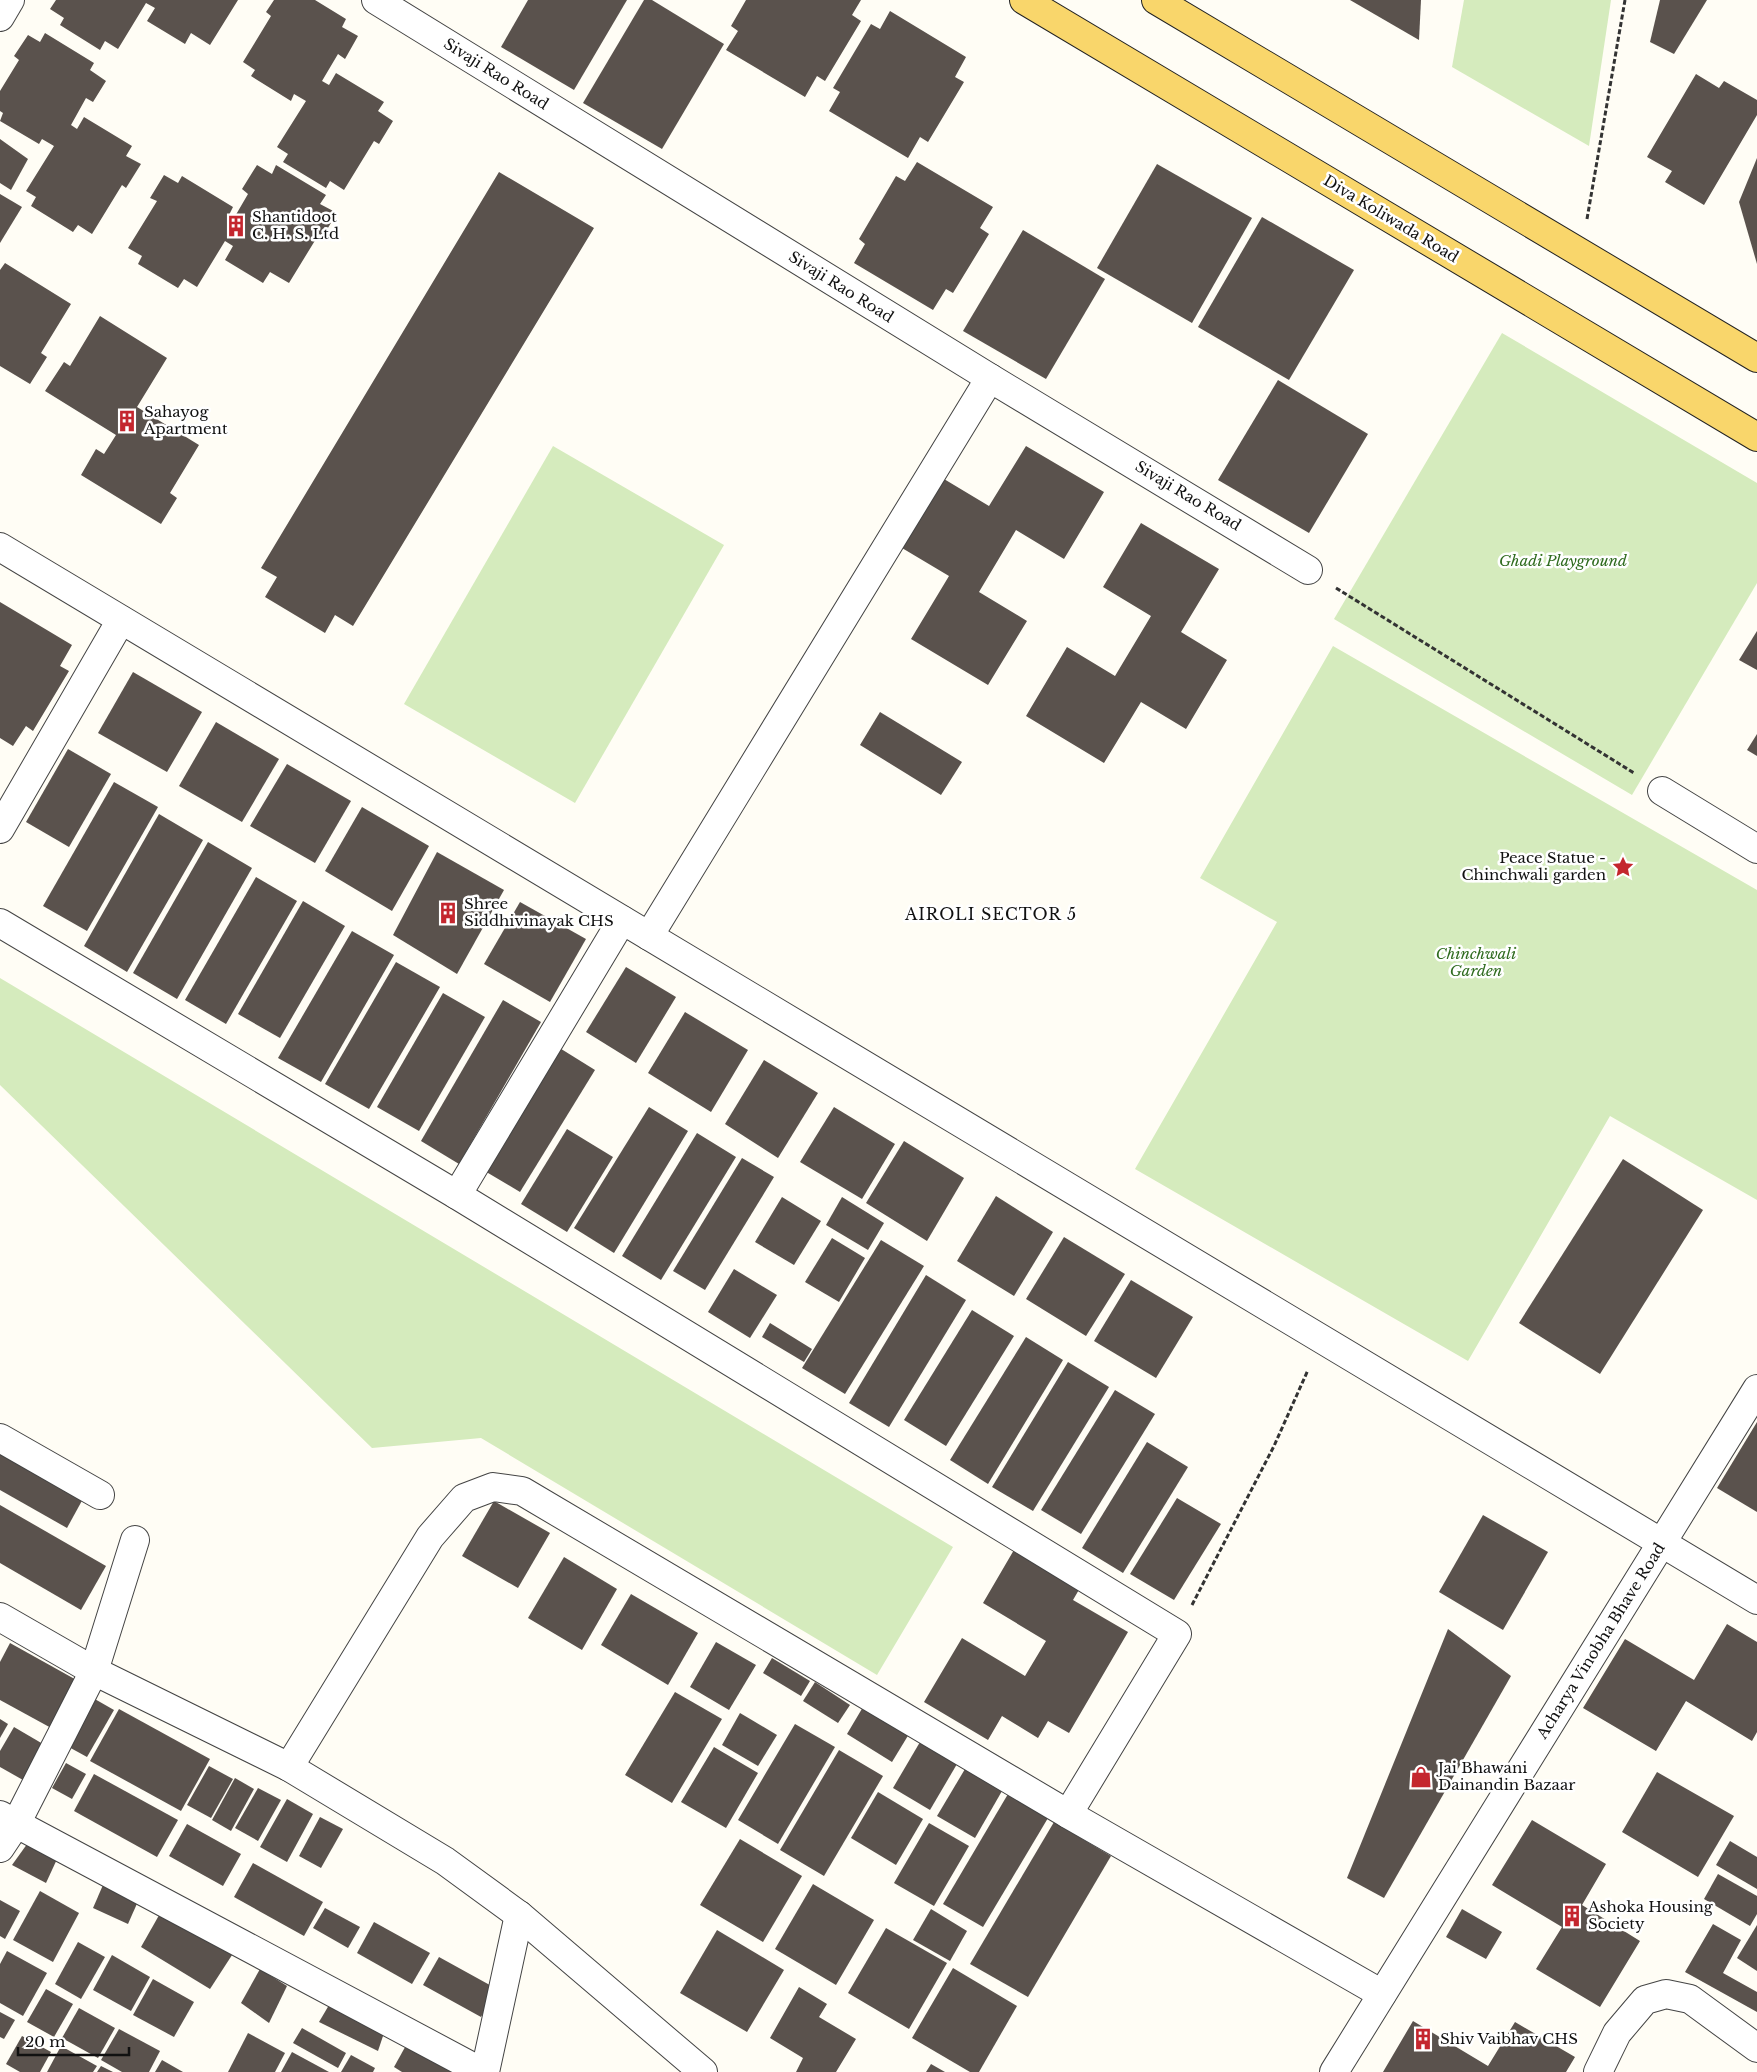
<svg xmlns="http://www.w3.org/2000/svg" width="1757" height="2072" font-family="'Libre Baskerville',serif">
  <rect width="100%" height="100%" fill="#fffdf5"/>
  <g fill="#d5ebbd">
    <path d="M1464,0h147l-22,146 -137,-79z"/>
    <path d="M1502,333l255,150v100l-125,212 -298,-176z"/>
    <path d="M553,446l171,99 -149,258 -171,-99z"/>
    <path d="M1333,646l424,244v310l-147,-84 -142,245 -333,-192 142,-247 -77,-44z"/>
    <path d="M0,978l953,569 -76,128 -396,-237 -109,10 -372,-363z"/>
  </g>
  <g fill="#5a524d">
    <path d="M56,0h182l-28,45 -19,-12 -6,11 -38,-23 8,-13 -9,-5 -28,46 -13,-8 -5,9 -40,-25 4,-7 -14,-9z"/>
    <path d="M274,0h41l31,19 -4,8 16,9 -13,23 -7,-5 -16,27 7,4 7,-12 48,29 -6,9 15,10 -14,23 -5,-3 -30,49 -14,-9 -4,7 -43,-26 5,-8 -11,-7 29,-46 -12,-7 -3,7 -40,-25 4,-6 -12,-8 28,-46 -5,-4z"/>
    <path d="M528,0h99l-53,90 -73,-43z"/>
    <path d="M644,0h8l72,44 -62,105 -79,-46z"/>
    <path d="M746,0h115l-9,15 9,6 -36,60 -8,-5 -12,21 -79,-47 12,-19 -7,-5z"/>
    <path d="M1350,0h71l-2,40z"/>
    <path d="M1660,0h47l-33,54 -24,-12z"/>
    <path d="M890,11l76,46 -11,20 9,5 -36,60 -8,-5 -12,21 -79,-47 11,-19 -7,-4 38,-64 9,5z"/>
    <path d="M45,33l49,30 -4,7 16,11 -13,21 -7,-4 -15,27 6,4 7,-12 48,29 -6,10 15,8 -15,24 -4,-3 -30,49 -14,-9 -5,7 -42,-26 5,-9 -10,-6 28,-45 -12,-7 -3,5 -39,-23 3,-8 -3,-2v-20l19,-31 -5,-4 14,-21 12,7z"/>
    <path d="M1696,74l23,14 5,-7 33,19v15l-53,90 -39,-23 7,-11 -25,-14z"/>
    <path d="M0,139l28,20 -17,31 -11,-7z"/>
    <path d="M1757,158v106l-18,-62z"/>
    <path d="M917,162l76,45 -13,21 9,6 -36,59 -7,-4 -13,21 -79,-47 11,-19 -6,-5 37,-63 9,5z"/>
    <path d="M1157,164l95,54 -60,105 -95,-55z"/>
    <path d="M257,165l15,9 4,-9 50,30 -6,9 17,9 -14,23 -4,-2 -30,49 -19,-11 -7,11 -38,-23 8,-14 -8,-5 -28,46 -13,-8 -6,9 -40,-24 4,-8 -14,-8 29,-47 -7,-3 14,-23 14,8 4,-7 51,31 -4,8 5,3 14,-24 -6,-5z"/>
    <path d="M499,172l95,56 -241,398 -18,-11 -10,18 -60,-36 12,-20 -16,-9z"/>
    <path d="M0,194l22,13 -22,36z"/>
    <path d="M1262,217l92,53 -65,110 -91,-53z"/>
    <path d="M1023,230l82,49 -59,100 -83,-48z"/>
    <path d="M5,263l66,41 -30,49 6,4 -17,27 -30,-18v-96z"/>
    <path d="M100,316l67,42 -30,49 62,38 -29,48 7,5 -16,26 -80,-49 15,-26 8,5 12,-19 -71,-44 19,-29 6,4z"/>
    <path d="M1278,380l90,54 -59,99 -91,-53z"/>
    <path d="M1026,446l78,46 -40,67 -48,-29 -37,62 48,29 -39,64 -77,-46 38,-63 -47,-28 42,-69 45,27z"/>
    <path d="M1141,523l78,46 -38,63 46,28 -41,69 -45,-27 -37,61 -78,-47 41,-69 48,29 36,-60 -48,-29z"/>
    <path d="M0,602l72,43 -12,21 9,5 -36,60 -7,-5 -13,20 -13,-8z"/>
    <path d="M1757,631v39l-18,-10z"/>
    <path d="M133,672l69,40 -35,60 -69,-39z"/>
    <path d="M880,712l82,50 -21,33 -81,-50z"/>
    <path d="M216,722l63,37 -37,63 -63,-36z"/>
    <path d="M1757,734v22l-10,-6z"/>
    <path d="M68,749l43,25 -42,73 -43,-25z"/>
    <path d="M287,764l64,37 -36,62 -65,-37z"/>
    <path d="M114,782l44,25 -71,124 -44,-25z"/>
    <path d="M362,807l67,39 -37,65 -67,-40z"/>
    <path d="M159,814l44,26 -76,132 -43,-26z"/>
    <path d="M208,842l44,26 -75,131 -44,-26z"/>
    <path d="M437,852l67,38 -47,84 -64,-39z"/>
    <path d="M256,877l41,24 -71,123 -41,-24z"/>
    <path d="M303,901l42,25 -65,112 -42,-24z"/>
    <path d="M520,902l66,37 -36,63 -66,-38z"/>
    <path d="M352,931l42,24 -73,127 -43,-24z"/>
    <path d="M396,962l44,25 -71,122 -44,-25z"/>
    <path d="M626,967l50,30 -40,66 -50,-31z"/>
    <path d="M443,993l42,24 -66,114 -42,-24z"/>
    <path d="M503,1000l38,22 -82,142 -38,-23z"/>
    <path d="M685,1012l63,38 -37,62 -63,-39z"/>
    <path d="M558,1047l37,23 -75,122 -37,-22z"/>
    <path d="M764,1060l54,33 -40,65 -53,-34z"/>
    <path d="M649,1107l39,24 -74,122 -40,-25z"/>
    <path d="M834,1107l61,37 -33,55 -62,-37z"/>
    <path d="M567,1129l46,28 -46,75 -46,-28z"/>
    <path d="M697,1133l39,24 -75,123 -39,-24z"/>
    <path d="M904,1141l60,37 -37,63 -61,-38z"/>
    <path d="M742,1158l32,19 -69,113 -32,-19z"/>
    <path d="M1623,1159l80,51 -103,164 -81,-51z"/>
    <path d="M996,1196l57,36 -39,64 -57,-35z"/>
    <path d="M782,1197l39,24 -27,44 -39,-23z"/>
    <path d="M842,1197l42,26 -16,27 -42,-25z"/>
    <path d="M1064,1237l61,37 -39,62 -60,-37z"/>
    <path d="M832,1238l33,20 -26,44 -34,-20z"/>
    <path d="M881,1240l43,26 -79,128 -43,-26z"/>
    <path d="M734,1269l43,26 -27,43 -42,-26z"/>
    <path d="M926,1275l40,25 -77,127 -40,-24z"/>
    <path d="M1131,1280l62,37 -37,61 -62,-37z"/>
    <path d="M972,1310l42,26 -68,110 -42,-26z"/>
    <path d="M770,1323l42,26 -8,13 -42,-25z"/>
    <path d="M1026,1337l37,23 -75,124 -38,-24z"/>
    <path d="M1068,1362l41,25 -76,124 -41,-24z"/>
    <path d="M1115,1390l40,24 -74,120 -40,-24z"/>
    <path d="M1757,1422v90l-40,-24z"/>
    <path d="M1147,1442l41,25 -65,106 -41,-25z"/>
    <path d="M0,1449l84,48 -17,31 -67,-38z"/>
    <path d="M1177,1498l44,26 -47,76 -44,-26z"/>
    <path d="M494,1501l56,32 -32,55 -56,-32z"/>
    <path d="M0,1505l106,61 -25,44 -81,-47z"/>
    <path d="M1483,1515l65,37 -45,78 -64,-38z"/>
    <path d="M1018,1543l66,38 -11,19 55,32 -59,101 -21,-12 -10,17 -36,-22 -14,24 -64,-38 38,-64 63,38 21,-35 -63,-38z"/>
    <path d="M564,1557l53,32 -35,61 -54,-32z"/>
    <path d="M631,1594l67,39 -30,52 -67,-40z"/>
    <path d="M1727,1624l30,18v90l-5,9 -66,-40 -30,50 -73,-43 42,-69 69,41z"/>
    <path d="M1448,1629l63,47 -127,222 -37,-20z"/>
    <path d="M716,1642l40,23 -27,45 -39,-23z"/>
    <path d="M10,1643l70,39 -27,47 -53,-29v-38z"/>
    <path d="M772,1658l38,23 -9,15 -38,-23z"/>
    <path d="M815,1682l35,23 -12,18 -35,-22z"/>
    <path d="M675,1692l47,27 -50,84 -47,-28z"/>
    <path d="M93,1698l21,12 -27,47 -20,-11z"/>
    <path d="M863,1707l46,27 -17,28 -45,-28z"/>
    <path d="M119,1709l91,50 -29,52 -91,-50z"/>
    <path d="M740,1713l37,22 -19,31 -36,-21z"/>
    <path d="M0,1719l8,5 -8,14z"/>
    <path d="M795,1724l40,23 -57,97 -40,-24z"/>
    <path d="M14,1727l29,17 -20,36 -23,-13v-16z"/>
    <path d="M920,1742l37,22 -27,46 -37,-22z"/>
    <path d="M714,1747l44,26 -32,55 -45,-26z"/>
    <path d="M839,1750l44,26 -59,100 -44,-26z"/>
    <path d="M66,1763l20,11 -14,25 -20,-11z"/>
    <path d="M209,1766l24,13 -22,39 -24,-13z"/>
    <path d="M965,1769l37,22 -27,47 -38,-22z"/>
    <path d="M1657,1772l77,44 -36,61 -76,-45z"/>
    <path d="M94,1774l84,46 -21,37 -83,-46z"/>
    <path d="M235,1778l19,11 -23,42 -19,-11z"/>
    <path d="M258,1788l23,12 -23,41 -23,-13z"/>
    <path d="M878,1792l45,27 -27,46 -45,-27z"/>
    <path d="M1008,1794l40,24 -65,109 -40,-23z"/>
    <path d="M287,1799l26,15 -26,48 -27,-15z"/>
    <path d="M320,1817l23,12 -22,39 -22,-12z"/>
    <path d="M1532,1820l74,44 -24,41 58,36 -40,66 -64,-38 26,-42 -70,-42z"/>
    <path d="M1054,1822l57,34 -83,141 -58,-33z"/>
    <path d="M929,1823l40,23 -35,60 -40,-23z"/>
    <path d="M187,1824l54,30 -18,32 -54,-30z"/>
    <path d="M740,1839l62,37 -39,66 -63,-37z"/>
    <path d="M30,1840l28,17 -12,26 -34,-18z"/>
    <path d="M1730,1841l27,16v32l-41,-24z"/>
    <path d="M253,1863l70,39 -19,34 -70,-39z"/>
    <path d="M1718,1874l39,22v18l-7,12 -46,-27z"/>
    <path d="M813,1884l61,36 -38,65 -61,-36z"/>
    <path d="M103,1885l36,14 -11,25 -35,-16z"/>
    <path d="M40,1891l39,22 -26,49 -40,-22z"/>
    <path d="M0,1900l20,11 -15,28 -5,-3z"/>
    <path d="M325,1908l35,19 -12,21 -35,-20z"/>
    <path d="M931,1909l36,22 -17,30 -37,-21z"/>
    <path d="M1462,1909l40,23 -16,27 -40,-22z"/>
    <path d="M162,1910l72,42 -24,37 -69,-42z"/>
    <path d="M374,1922l56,31 -18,31 -55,-31z"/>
    <path d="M1713,1924l28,16 -18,33 34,19v20l-72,-40z"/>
    <path d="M1757,1925v46l-20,-13z"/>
    <path d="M886,1928l61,35 -38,66 -61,-36z"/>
    <path d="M717,1930l67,40 -37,62 -67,-39z"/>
    <path d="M78,1942l27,15 -24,42 -26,-15z"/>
    <path d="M7,1951l40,22 -24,43 -23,-13v-39z"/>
    <path d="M112,1955l38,22 -19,34 -38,-21z"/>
    <path d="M439,1957l58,32 -16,28 -58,-32z"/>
    <path d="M953,1968l64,38 -38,66h-9l-58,-34z"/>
    <path d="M260,1969l27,17 -18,37 -28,-20z"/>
    <path d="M153,1979l41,23 -20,35 -41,-22z"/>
    <path d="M799,1987l28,17 -8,13 37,22 -20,33h-40l7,-14 -33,-20z"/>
    <path d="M46,1989l27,15 -19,33 -27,-15z"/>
    <path d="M332,2000l53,30 -7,21 -59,-29z"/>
    <path d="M79,2008l36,20 -17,30 -36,-20z"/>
    <path d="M0,2012l15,8 -11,19 -4,-2z"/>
    <path d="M1413,2021l75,45 27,-44 60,35 -9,15h-183z"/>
    <path d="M302,2028l44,25 -8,15 -45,-25z"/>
    <path d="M119,2029l41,22 -11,21h-27l-21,-12z"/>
    <path d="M248,2033l37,20 -10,19h-47z"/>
    <path d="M22,2036l29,16 -11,20h-20l-14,-8z"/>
    <path d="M409,2040l48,32h-55l-8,-5z"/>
    <path d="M61,2046l36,20 -4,6h-46z"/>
    <path d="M292,2052l37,20h-48z"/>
    <path d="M351,2055l24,13 -2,4h-32z"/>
    <path d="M162,2060l21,12h-28z"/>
    <path d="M931,2064l14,8h-19z"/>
    <path d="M101,2066l12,6h-16z"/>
  </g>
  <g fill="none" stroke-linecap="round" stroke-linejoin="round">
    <g stroke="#444" stroke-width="30">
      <path id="pedestrian" d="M1068,1814l314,180"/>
    </g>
    <g stroke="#444" stroke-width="30">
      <g id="minor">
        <path d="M376,0l614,378 318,192"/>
        <path d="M0,17l10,-17"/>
        <path d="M0,547l1757,1053"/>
        <path d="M1662,791l95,58"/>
        <path d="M0,829l121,-209"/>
        <path d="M0,923l457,272 720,439 -109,180 -546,-323 -29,-4 -29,11 -34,39 -141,230"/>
        <path d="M649,936l341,-558"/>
        <path d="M457,1195l165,-275"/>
        <path d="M0,1438l100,57"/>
        <path d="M0,1617l94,54 195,96 156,94 74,54 184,157"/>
        <path d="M0,1815l482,257"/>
        <path d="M0,1848l16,-24 78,-153 41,-131"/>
        <path d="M485,2072l34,-157"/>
        <path d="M1598,2072l19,-39 28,-33 21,-6 24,5 67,49"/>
      </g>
    </g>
    <g stroke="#444" stroke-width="30">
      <path id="tertiary" d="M1334,2072l423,-683"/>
    </g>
    <g stroke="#222" stroke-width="30">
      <g id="primary">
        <path d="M1024,0l733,437"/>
        <path d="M1156,0l601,358"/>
      </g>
    </g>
    <g stroke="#333" stroke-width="3" stroke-dasharray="5 2.5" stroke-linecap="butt">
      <path d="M1587,219l38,-219"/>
      <path d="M1336,588l298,185"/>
      <path d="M1192,1605l82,-159 34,-76"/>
    </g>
    <use href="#pedestrian" stroke="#fff" stroke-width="28"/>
    <use href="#minor" stroke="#fff" stroke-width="28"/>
    <use href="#tertiary" stroke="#fff" stroke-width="28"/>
    <use href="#primary" stroke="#f9d66b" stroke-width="28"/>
  </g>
  <defs>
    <g id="building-bare" transform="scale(1.725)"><path d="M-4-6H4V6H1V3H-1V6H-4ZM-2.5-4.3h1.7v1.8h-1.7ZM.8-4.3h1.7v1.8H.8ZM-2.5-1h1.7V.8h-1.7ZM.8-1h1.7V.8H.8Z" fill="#c4262e" stroke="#fff" stroke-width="2.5" paint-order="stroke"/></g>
    <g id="sight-bare" transform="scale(1.725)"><path d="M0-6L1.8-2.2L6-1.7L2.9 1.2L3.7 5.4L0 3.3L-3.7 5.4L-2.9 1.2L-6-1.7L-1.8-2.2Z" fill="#c4262e" stroke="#fff" stroke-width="2.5" paint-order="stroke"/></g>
    <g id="shop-bare" transform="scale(1.725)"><path d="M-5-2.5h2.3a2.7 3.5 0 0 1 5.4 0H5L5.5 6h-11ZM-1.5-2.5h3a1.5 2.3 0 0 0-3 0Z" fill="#c4262e" stroke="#fff" stroke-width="2.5" paint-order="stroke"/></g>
  </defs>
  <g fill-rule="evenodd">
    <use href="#building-bare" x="236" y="226"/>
    <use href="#building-bare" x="127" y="421"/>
    <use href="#sight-bare" x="1623" y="867"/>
    <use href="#building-bare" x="448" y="913"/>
    <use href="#shop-bare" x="1421" y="1777"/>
    <use href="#building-bare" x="1572" y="1916"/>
    <use href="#building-bare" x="1423" y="2039"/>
  </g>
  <g text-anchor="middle" stroke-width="5" stroke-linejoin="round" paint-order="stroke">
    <g font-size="15" fill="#111" stroke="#fff">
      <text transform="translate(496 74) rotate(32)" y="5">Sivaji Rao Road</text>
      <text transform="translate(1391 219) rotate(31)" y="5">Diva Koliwada Road</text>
      <text transform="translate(841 287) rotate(32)" y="5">Sivaji Rao Road</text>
      <text transform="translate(1188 496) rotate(31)" y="5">Sivaji Rao Road</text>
      <text transform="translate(1601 1641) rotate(-58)" y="5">Acharya Vinobha Bhave Road</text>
    </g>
    <g font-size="15" fill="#111" stroke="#fff" text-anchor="start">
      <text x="252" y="222">Shantidoot<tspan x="252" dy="17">C. H. S. Ltd</tspan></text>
      <text x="144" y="417">Sahayog<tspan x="144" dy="17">Apartment</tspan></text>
      <text x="1606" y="863" text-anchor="end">Peace Statue -<tspan x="1606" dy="17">Chinchwali garden</tspan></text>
      <text x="464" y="909">Shree<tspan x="464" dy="17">Siddhivinayak CHS</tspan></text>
      <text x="1438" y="1773">Jai Bhawani<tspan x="1438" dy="17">Dainandin Bazaar</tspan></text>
      <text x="1588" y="1912">Ashoka Housing<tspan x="1588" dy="17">Society</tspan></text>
      <text x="1440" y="2044">Shiv Vaibhav CHS</text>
    </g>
    <g font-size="15" font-style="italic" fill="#2f6b1f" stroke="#fff">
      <text x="1563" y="566">Ghadi Playground</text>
      <text x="1476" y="959">Chinchwali<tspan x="1476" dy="17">Garden</tspan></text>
    </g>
    <g font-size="16" letter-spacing="1" fill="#111" stroke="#fff">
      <text x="991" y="920">AIROLI SECTOR 5</text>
    </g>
  </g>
  <path d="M18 2047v8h111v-8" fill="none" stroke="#111111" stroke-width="2.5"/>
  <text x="25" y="2047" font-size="15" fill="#111111" stroke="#ffffff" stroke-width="4" paint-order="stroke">20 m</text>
</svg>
